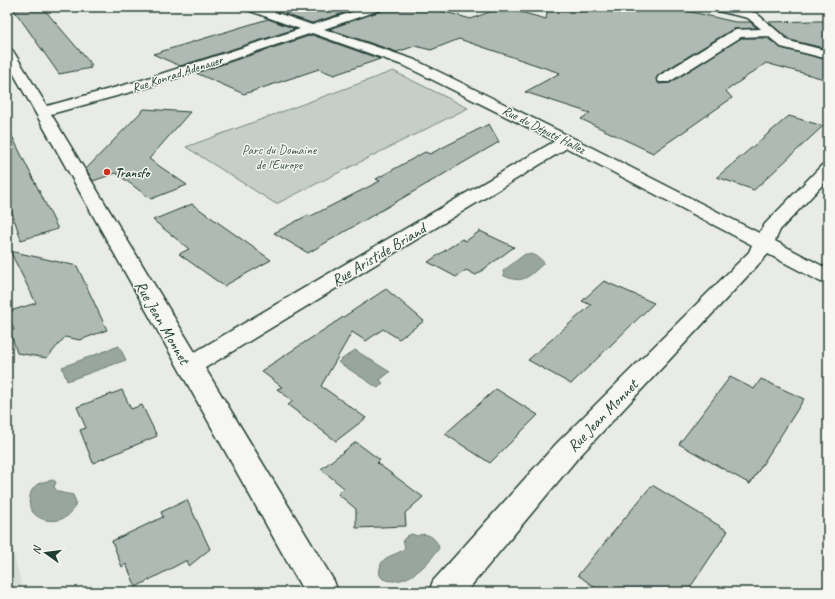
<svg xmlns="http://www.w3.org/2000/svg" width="835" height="599" font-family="Caveat,sans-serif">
  <rect width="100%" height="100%" fill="#e9ebe7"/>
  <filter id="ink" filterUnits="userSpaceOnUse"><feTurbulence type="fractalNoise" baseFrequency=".025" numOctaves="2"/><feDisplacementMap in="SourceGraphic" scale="8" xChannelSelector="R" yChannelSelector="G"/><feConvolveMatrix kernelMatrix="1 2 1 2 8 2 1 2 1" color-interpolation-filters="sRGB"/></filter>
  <g filter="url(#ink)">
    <path fill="#d8dcd8" d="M7,526l16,66h-16z"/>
    <path fill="#c7cec9" stroke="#73867e" d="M393,71l75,37 -192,96 -90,-57z"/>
    <g fill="#99a6a0" stroke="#687c75">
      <path d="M525,254c9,0 14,2 19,9 -15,13 -20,22 -40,13l-1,-5z"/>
      <path d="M119,346l7,14 -59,21 -5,-14z"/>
      <path d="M355,350l35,22 -10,8 3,3 -5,5 -40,-26z"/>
      <path d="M53,480l3,2 -2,5c4,7 12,6 19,8l3,7c-6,29 -53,22 -46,-6 1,-5 3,-9 8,-12 5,-3 11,-3 15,-4z"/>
      <path d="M412,534l5,2c9,-5 20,2 22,12 -11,17 -34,40 -56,31 -4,-4 -4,-6 -3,-11 2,-14 16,-11 25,-20l-2,-8 4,-4z"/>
    </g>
    <g fill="#b0bab5" stroke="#1f3d34">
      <path d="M12,7h30l50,58 -3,1 2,2 -32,6z"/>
      <path d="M307,7h56l-51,16 -28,-9z"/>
      <path d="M386,7h41l44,12 31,-12 44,12 2,-12h122l65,15h15l7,6 -24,1 -75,46 -2,5 3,4 11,-1 71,-45h26l14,10 47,12v20l-62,-17 -40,28 6,7 -79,55 -72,-34 9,-6 -65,-21 35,-19 -101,-34 -28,11 -16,-4 -18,6 -68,-23 54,-19z"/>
      <path d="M268,19l27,10 -115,37 -27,-12z"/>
      <path d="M814,21h14v28l-38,-9 -22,-18z"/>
      <path d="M312,35l68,24 -46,16 -15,-6 -75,25 -48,-21z"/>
      <path d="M144,109l46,3 -41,47 38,26 -36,14 -35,-26 -23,8 -7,-12z"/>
      <path d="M789,116l34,10 -69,64 -37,-13z"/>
      <path d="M489,124l10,18 -191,111 -34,-20 34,-18 3,1 69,-35 -4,-2 49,-27 5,2z"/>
      <path d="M7,126l51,103 -37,11 -14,-43z"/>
      <path d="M192,204l79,56 -47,26 -45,-32 10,-5 -36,-29z"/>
      <path d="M480,231l34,16 -38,28 -10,-5 -10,7 -28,-15 34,-23 4,2z"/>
      <path d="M10,251l67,15 30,64 -27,10 -15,-3 -18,21 -30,-5 -7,-22 4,-1 -7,-18 29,-9z"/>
      <path d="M604,281l50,22 -83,81 -43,-24 63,-55 -9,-4z"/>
      <path d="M386,289l38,32 -25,18 -16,-10 -17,12 -14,-9 -31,54 45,32 -30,23 -48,-36 5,-4 -16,-12 5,-2 -21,-16z"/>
      <path d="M730,377l24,12 7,-10 43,20 -54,85 -71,-40z"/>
      <path d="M496,389l42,26 -48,48 -45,-29z"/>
      <path d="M122,390l9,19 11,-4 15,31 -64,27 -13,-33 6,-2 -9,-21z"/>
      <path d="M356,442l24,18 -3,3 46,34 -18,16 1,13 -50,2v-19l-18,-15 6,-6 -23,-19z"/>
      <path d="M652,485l76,46 -41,61h-86l-23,-17z"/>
      <path d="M187,500l23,49 -21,17 -2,-6 -51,27 -10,-23 -4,3 -10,-26 51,-24 -2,-5z"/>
    </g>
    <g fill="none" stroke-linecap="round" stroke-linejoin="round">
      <g stroke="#1f3d34" stroke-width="3">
        <g id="minor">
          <path d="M243,7h17l52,18 56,-18h17l-2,2 -59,20 91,31 158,78 186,95 6,-9 57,-59 6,-1v15l-48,51 -5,11 53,28v14l-7,-1 -53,-28 -192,206 -110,132h-37l4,-11 123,-137 193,-192 3,-7 -185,-97 -362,220 129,213 4,11h-34l-297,-530v-15l6,4 34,55 92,-25 161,-52 -55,-20zM312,33l93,33 150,75 -360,211 -144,-238 98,-27z"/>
          <path d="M707,7h23l26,6 33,28 39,10v8l-47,-12 -13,-11 -27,1 -72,45h-10l-2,-3 2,-3 75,-46 27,-1 -13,-11 -39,-9z"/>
        </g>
      </g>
      <use href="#minor" fill="#f6f6f2" fill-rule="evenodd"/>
    </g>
  </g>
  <circle fill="#c8321e" stroke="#f6f6f2" stroke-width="1.5" cx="107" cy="172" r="4"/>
  <g text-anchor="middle" stroke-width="3" stroke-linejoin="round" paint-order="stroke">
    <g font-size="13" fill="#1f3d34" stroke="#f6f6f2">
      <text transform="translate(177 73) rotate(-18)" y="5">Rue Konrad Adenauer</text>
      <text transform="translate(544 129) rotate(27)" y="5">Rue du Député Hallez</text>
    </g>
    <g font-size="13" fill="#415a52" stroke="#f6f6f2">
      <text x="279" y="154">Parc du Domaine<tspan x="279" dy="15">de l'Europe</tspan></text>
    </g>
    <g font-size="13" font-weight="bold" fill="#1f3d34" stroke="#f6f6f2" text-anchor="start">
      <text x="115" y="177">Transfo</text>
    </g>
    <g font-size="16" fill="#1f3d34" stroke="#f6f6f2">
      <text transform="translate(378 254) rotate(-31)" y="6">Rue Aristide Briand</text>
      <text transform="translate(163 322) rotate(60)" y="6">Rue Jean Monnet</text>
      <text transform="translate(602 415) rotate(-46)" y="6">Rue Jean Monnet</text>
    </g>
  </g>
  <rect width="835" height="599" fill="none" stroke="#f6f6f2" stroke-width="24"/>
  <rect x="12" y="12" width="811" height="575" fill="none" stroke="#1f3d34" stroke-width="1.5" filter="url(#ink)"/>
  <g transform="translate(46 553) rotate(284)" stroke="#f6f6f2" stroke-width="3" paint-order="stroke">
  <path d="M0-3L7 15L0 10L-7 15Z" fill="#1f3d34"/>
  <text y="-6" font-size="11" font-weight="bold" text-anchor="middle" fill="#1f3d34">N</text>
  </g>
</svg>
